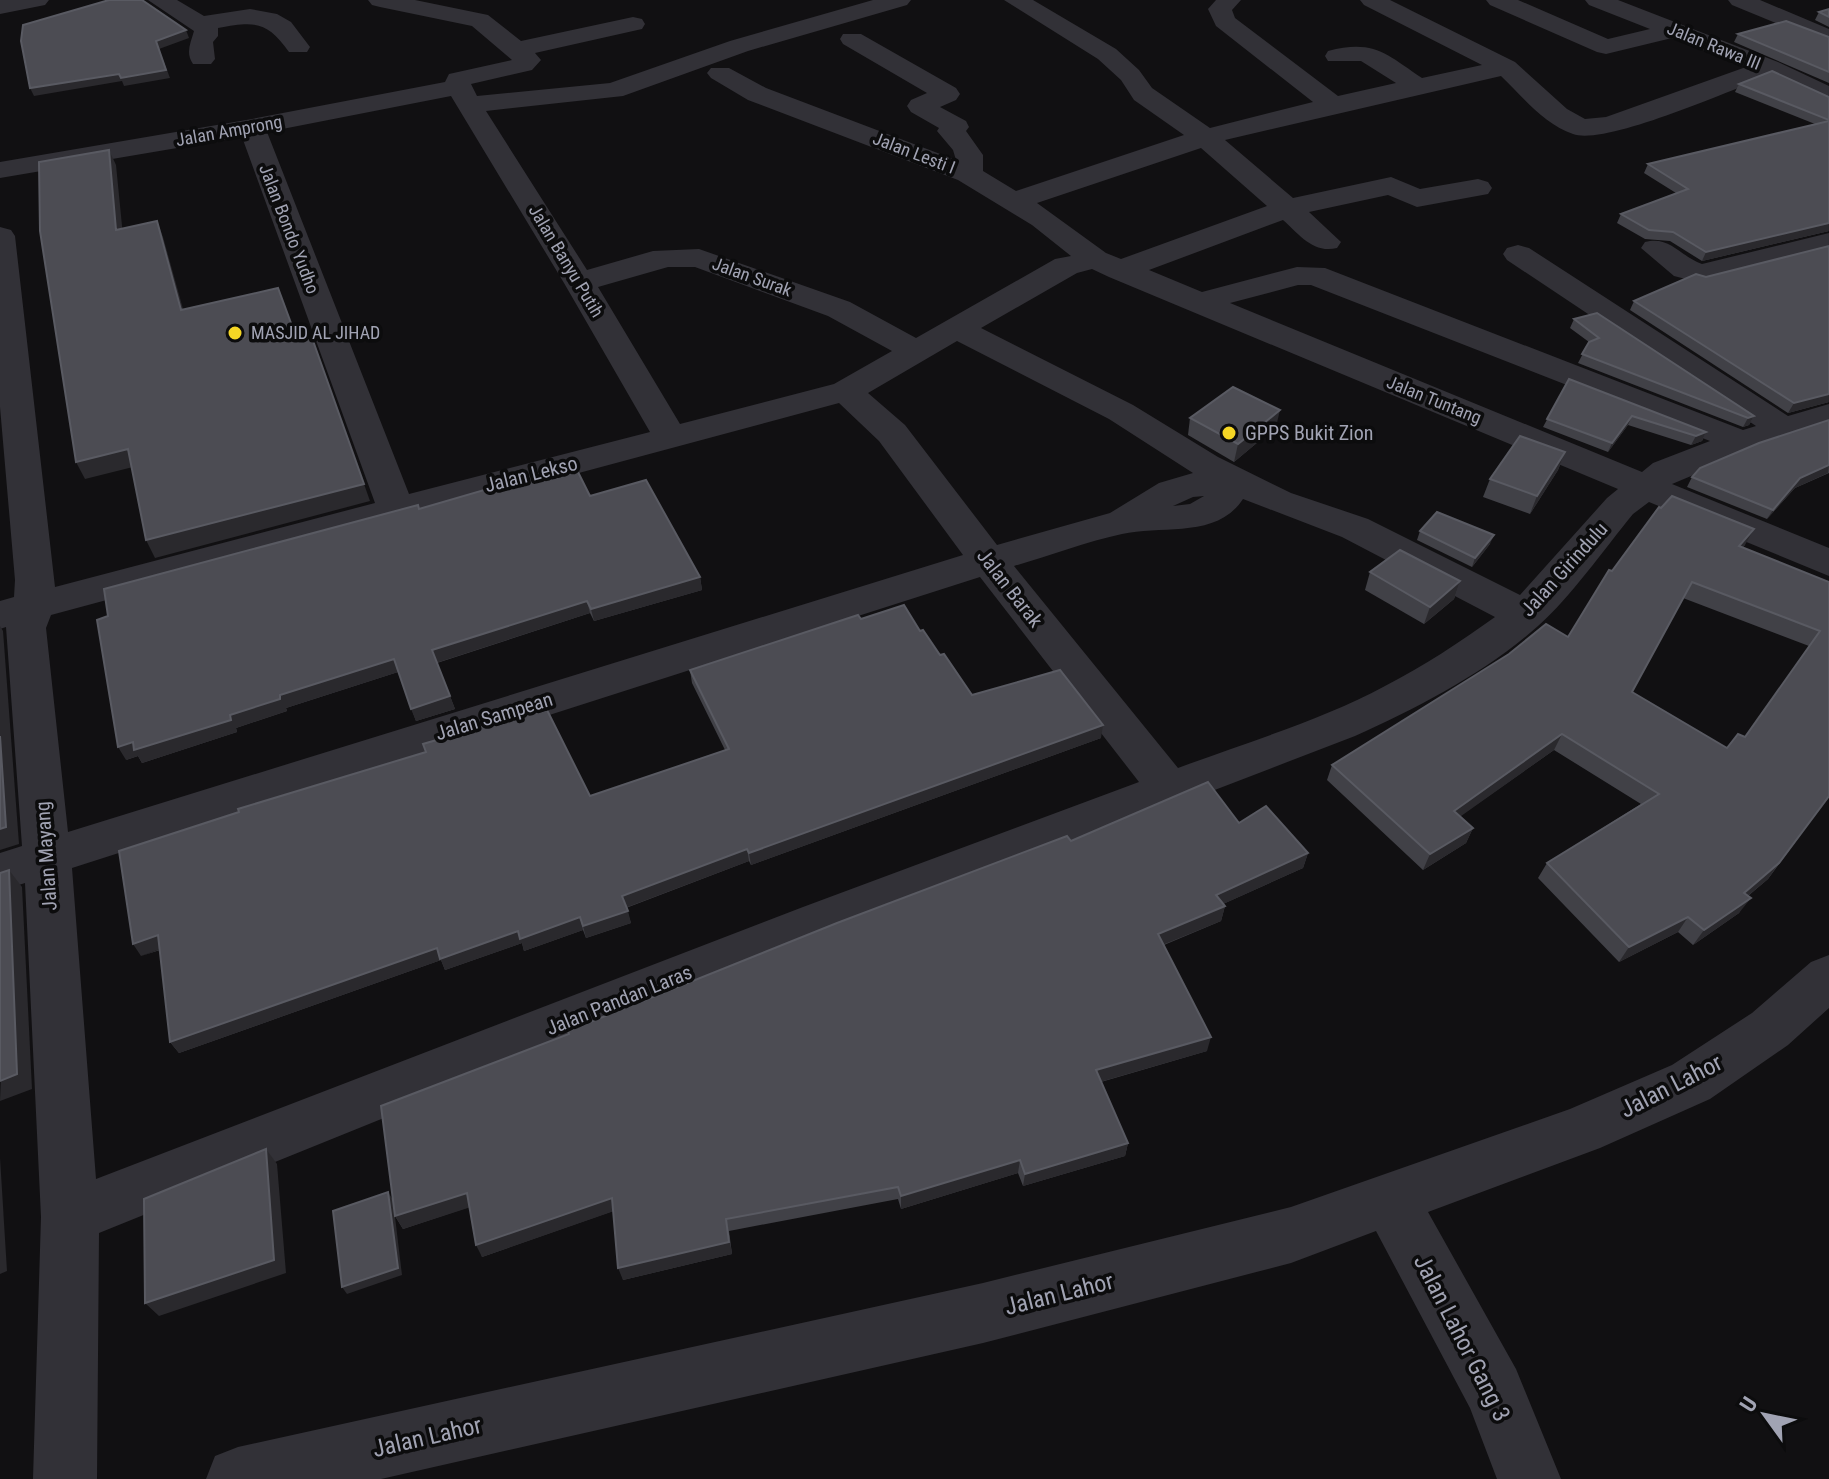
<svg xmlns="http://www.w3.org/2000/svg" width="1829" height="1479" font-family="'Roboto Condensed',sans-serif">
  <rect width="100%" height="100%" fill="#111012"/>
  <g fill="none" stroke-linecap="round" stroke-linejoin="round">
    <g fill="#323137" fill-rule="evenodd">
      <path d="M0,0h49l-4,5 -45,9z"/>
      <path d="M148,0h29l27,16 46,-7 27,5 14,8 19,25 -3,5h-18c-22,-31 -34,-31 -71,-24v8l-5,6 2,17 -4,5h-18c-8,-11 -2,-22 1,-33z"/>
      <path d="M368,0h47l73,15 33,26 112,-24 9,2 3,5 -3,5 -107,24 6,7 -9,10 -61,14 6,12 133,-13 120,-42 143,-41h38l-4,5 -159,46 -125,45 -137,15 101,159 66,-19 46,-2 151,53 66,36 139,-79 16,-3 -39,-31 -74,-45 -210,-80 -37,-22 -4,-5 4,-5h18l37,20 190,72 -3,-10 -16,-19 2,-3 -28,-16 -4,-6 4,-6 16,-7 -84,-49 -3,-5 3,-5h18l95,54 4,6 -4,6 -16,7 26,14 3,6 -3,4 17,24v16l33,20 168,-56 -50,-35 -13,-20 -23,-21 -94,-59h29l83,49 23,21 13,18 58,40 103,-26 -97,-76 -8,-17 8,-9h25l-9,10 3,8 103,78 58,-13 -35,-22h-33l-3,-5 3,-5c46,-12 58,3 94,27l60,-13 -118,-60 -4,-5h30l125,62 52,47 18,10 21,-2 140,-50 -74,-29 -66,16 -9,-2 -107,-47 -4,-5h32l90,39 42,-10 -61,-24 -4,-5h33l160,62 51,24v18l-61,-28c-37,14 -163,70 -195,58 -29,-10 -51,-38 -72,-58l-276,64 68,58 98,-21 29,12 58,-10 10,3 4,6 -4,6 -71,13 -29,-12 -79,17 32,30 -4,6c-24,6 -38,-14 -54,-28l-134,50 53,22 95,-25 28,1 418,162 13,-4 -249,-166 -4,-6 4,-6 11,-3 11,3 259,168 41,-12v21l-76,25 -81,34 157,64v28l-180,-74 -16,12c-28,34 -63,84 -95,112 -53,47 -119,81 -183,110l-518,199 -738,298 -2,246h-64l8,-262 -16,-334 -25,8v-38l22,-7 -16,-219 -6,2v-28l14,-4 1,-17 -15,-173v-180l11,3 4,6 40,351 320,-84 -133,-366 -242,41v-16l252,-43 193,-37 4,-8 63,-14 -40,-34 -92,-19 -8,-2zM451,96l113,187 86,149 -241,62 -142,-362zM1201,148l66,58 -146,53 -15,-6 -69,-50zM668,267h27l133,49 64,35 -58,33 -154,40 -82,-137zM1092,269l17,8 509,212 -11,9 -87,97 -152,-76 -77,-26 -73,-36 -85,-52 -152,-77 96,-55zM1298,285h13l399,156 -57,22 -11,9 -412,-169zM957,341l152,78 84,54 -34,10 -49,30 -113,32 -92,-120 -37,-32zM839,403l40,38 84,114 -895,277 -22,-204 5,-13zM1204,496l-14,8 -17,2 20,-9zM1243,499l99,38 153,80c-35,25 -71,49 -110,69 -65,35 -138,56 -207,82l-164,-202c35,-10 71,-24 108,-32 40,-9 95,5 121,-35zM980,577l159,205 -336,125 -707,272 -24,-311z"/>
      <path d="M1728,0h32l69,29v16l-97,-40z"/>
      <path d="M1829,233v18l-128,32 -27,-7 -33,-28 4,-6c25,-7 36,15 57,22z"/>
      <path d="M1829,955v53l-41,37 -78,54 -110,49 -172,64 88,157 45,110h-64l-27,-71 -94,-177 -85,32 -308,80 -602,136h-175l9,-23 23,-9 745,-164 308,-76 279,-98 102,-44 80,-52 59,-51z"/>
    </g>
  </g>
  <g fill="#414147" fill-rule="evenodd">
    <path d="M1829,9v18l-14,-7 4,-8z"/>
    <path d="M1738,34l91,3v46l-95,-41z"/>
    <path d="M1739,84l90,13v134l-127,30 -32,-20 -25,-2 -28,-16 4,-9 55,-21 -32,-20 4,-9 167,-40 -80,-32z"/>
    <path d="M1829,246v156l-41,11 -158,-103 4,-9 72,-24z"/>
    <path d="M1574,319l180,97 -5,9 -6,2 -165,-64 11,-21 -19,-14z"/>
    <path d="M1569,379l137,53 -4,9 -11,4 -63,-20 -20,27 -65,-25z"/>
    <path d="M1190,418l86,9 -42,35 -46,-27z"/>
    <path d="M1829,420v53l-34,15 -28,31 -80,-32 5,-10z"/>
    <path d="M1565,452l-7,18 -28,44 -47,-17 7,-18z"/>
    <path d="M590,496l110,81 2,13 -108,31 -4,-8 -153,50 18,46 -39,12 -18,-49 -112,36 1,3 -51,17 1,4 -95,31 -4,-7 -12,4 293,-251z"/>
    <path d="M1420,531l70,13 -18,23 -55,-27z"/>
    <path d="M1745,545l-3,3 87,34v214l-61,83 -20,17 -9,17 -46,32 -15,-13 -59,30 -81,-84 9,-15 94,-59 -87,-54 -94,66 13,12 -7,15 -43,27 -96,-90 5,-15 236,-128 44,-66zM1683,598l126,48 -64,91 -18,11 -95,-56z"/>
    <path d="M1370,572l90,9 -6,18 -30,25 -59,-34z"/>
    <path d="M861,619l59,12 52,64 129,43 -350,127 -2,-4 -123,47 5,15 -45,15 -3,-8 -59,21 -2,-8 -77,27 -4,-10 -262,93 -9,-11 -10,-92 -19,6 449,-160 135,-46 -33,-67 -2,-13z"/>
    <path d="M1239,823l69,30 -5,15 -80,36 2,2 -4,15 -57,24 43,106 -106,31 27,61 -3,13 -102,30 -5,-13 -117,36 -3,-10 -169,32 3,23 -109,26 -10,-69 -131,46 -13,-50 -66,22 -8,-13 676,-375z"/>
  </g>
  <g fill="#2a292d">
    <path d="M186,30l3,8 -30,11 11,29 -46,8 -2,-5 -88,15 -4,-8z"/>
    <path d="M109,150l7,15 8,81 -8,-16z"/>
    <path d="M157,221l6,16 25,90 -7,-17z"/>
    <path d="M1829,223v8l-127,30 4,-9z"/>
    <path d="M1829,394v8l-41,11 6,-10z"/>
    <path d="M1280,410l-4,17 -42,35 4,-18z"/>
    <path d="M1632,416l-4,9 -20,27 4,-9z"/>
    <path d="M1754,416l-5,9 -6,2 5,-9z"/>
    <path d="M1706,432l-4,9 -11,4 5,-9z"/>
    <path d="M128,449l9,17 -52,13 -9,-17z"/>
    <path d="M1565,452l-7,18 -28,44 7,-18z"/>
    <path d="M1829,465l-1,8 -33,15 -28,31 6,-9 27,-32z"/>
    <path d="M364,484l6,17 -215,57 -9,-18z"/>
    <path d="M1754,529l-9,16 -15,17 9,-16z"/>
    <path d="M1494,535l-4,9 -18,23 3,-9z"/>
    <path d="M700,577l2,13 -108,31 -3,-12z"/>
    <path d="M1460,581l-6,18 -30,25 6,-17z"/>
    <path d="M587,601l3,12 -154,50 -4,-13z"/>
    <path d="M0,626l3,5 16,213 -19,6z"/>
    <path d="M394,659l4,13 -112,36 1,3 -51,17 1,4 -95,31 -4,-7 -12,4 -8,-13 112,-32 50,-20z"/>
    <path d="M450,696l5,13 -39,12 -5,-12z"/>
    <path d="M1103,725l-2,13 -350,127 -2,-12z"/>
    <path d="M1562,734l-8,16 -107,76 7,-15z"/>
    <path d="M1473,828l-7,15 -43,27 7,-16z"/>
    <path d="M747,849l2,12 -124,47 -3,-12z"/>
    <path d="M1308,853l-5,15 -91,41 4,-14z"/>
    <path d="M1779,863l-11,16 -35,29 11,-15z"/>
    <path d="M9,870l13,17 10,202 -32,12z"/>
    <path d="M1751,898l-12,15 -46,32 11,-15z"/>
    <path d="M1225,906l-4,15 -66,27 3,-14z"/>
    <path d="M628,911l3,12 -45,15 -3,-12z"/>
    <path d="M580,917l3,13 -59,21 -2,-8 -77,27 -4,-10 -262,93 -9,-11 267,-94z"/>
    <path d="M1688,917l-10,15 -59,30 10,-15z"/>
    <path d="M158,935l8,12 -25,9 -8,-12z"/>
    <path d="M1211,1037l-4,14 -114,33 3,-14z"/>
    <path d="M1128,1143l-3,13 -102,30 2,-12z"/>
    <path d="M266,1149l11,15 9,109 -127,43 -14,-13z"/>
    <path d="M0,1158l7,113 -7,3z"/>
    <path d="M1020,1160l-2,13 -117,36v-13z"/>
    <path d="M388,1192l5,8 9,75 -55,19 -5,-7z"/>
    <path d="M467,1193l7,13 -71,23 -8,-13z"/>
    <path d="M612,1198l5,12 -135,47 -6,-12z"/>
    <path d="M726,1219l6,35 -109,26 -5,-12z"/>
  </g>
  <g fill="#4c4c53" stroke="#595a62" stroke-width="2" fill-rule="evenodd">
    <path d="M109,0h33l44,30 -30,11 10,29 -45,8 -2,-4 -89,14 -9,-47 2,-16z"/>
    <path d="M1829,9v8l-10,-5z"/>
    <path d="M1786,21l43,16v35l-91,-38z"/>
    <path d="M1772,71l57,26v23l-90,-36z"/>
    <path d="M1829,121v102l-123,29 -33,-20 -24,-2 -28,-16 67,-25 -40,-25z"/>
    <path d="M109,150l7,80 41,-9 24,89 97,-22 20,54 14,-4 52,146 -218,56 -18,-91 -52,13 -36,-231 -1,-69z"/>
    <path d="M1829,246v148l-35,9 -160,-102 62,-27 10,3z"/>
    <path d="M1597,313l157,103 -6,2 -166,-64 7,-12 10,-4 -25,-19z"/>
    <path d="M1569,379l137,53 -10,4 -64,-20 -20,27 -65,-24z"/>
    <path d="M1233,387l47,23 -42,34 -48,-26z"/>
    <path d="M1829,420v45l-29,13 -27,32 -81,-33 8,-9 59,-25z"/>
    <path d="M1520,436l45,16 -28,44 -47,-17z"/>
    <path d="M574,464l16,32 56,-16 54,97 -109,32 -4,-8 -155,49 18,46 -39,13 -17,-50 -114,36v4l-50,16 1,5 -97,30 -1,-8 -15,5 -21,-127 11,-4 -4,-27 314,-84 1,4z"/>
    <path d="M1672,496l82,33 -15,17 90,36v214l-50,67 -35,30 7,5 -47,32 -16,-13 -59,30 -82,-84 112,-69 -97,-60 -108,77 19,17 -43,26 -98,-89 177,-111 37,-30 22,13 41,-67 3,1 47,-64 2,1zM1692,582l128,49 -75,106 -7,-3 -11,14 -95,-56z"/>
    <path d="M1437,512l57,23 -19,23 -55,-27z"/>
    <path d="M1400,550l60,31 -30,26 -60,-35z"/>
    <path d="M904,605l16,26 3,-1 17,25 4,-1 28,41 88,-25 43,55 -354,128 -2,-4 -125,47 6,15 -45,15 -3,-9 -60,22 -2,-8 -78,28 -3,-11 -267,94 -12,-107 -25,9 -14,-93 120,-39 -1,-3 188,-57 -3,-8 123,-36 44,88 139,-47 -39,-79 168,-55 3,4z"/>
    <path d="M0,736l6,91 -6,2z"/>
    <path d="M1208,782l31,41 27,-17 42,47 -92,42 9,11 -67,28 53,103 -115,33 32,73 -103,31 -5,-14 -119,36 -3,-9 -172,32 3,23 -111,26 -6,-70 -136,47 -9,-52 -72,23 -14,-110 188,-72 -1,-3 269,-108 230,-87 4,5z"/>
    <path d="M9,870l8,204 -17,7v-208z"/>
    <path d="M266,1149l8,111 -129,43 -1,-104z"/>
    <path d="M388,1192l10,76 -56,19 -9,-76z"/>
  </g>
  <g fill="#f5d625" stroke="#0c0c0d" stroke-width="3">
    <circle cx="235" cy="333" r="8"/>
    <circle cx="1229" cy="433" r="8"/>
  </g>
  <g text-anchor="middle" stroke-width="7" stroke-linejoin="round" paint-order="stroke">
    <g font-size="18" fill="#a1a3b3" stroke="#0c0c0d">
      <text transform="translate(1714 46) rotate(22)" y="6">Jalan Rawa III</text>
      <text transform="translate(229 131) rotate(-10)" y="6">Jalan Amprong</text>
      <text transform="translate(914 153) rotate(21)" y="6">Jalan Lesti I</text>
      <text transform="translate(289 229) rotate(69)" y="6">Jalan Bondo Yudho</text>
      <text transform="translate(566 261) rotate(59)" y="6">Jalan Banyu Putih</text>
      <text transform="translate(752 277) rotate(20)" y="6">Jalan Surak</text>
      <text transform="translate(1434 400) rotate(22)" y="6">Jalan Tuntang</text>
    </g>
    <g font-size="18" fill="#a1a3b3" stroke="#0c0c0d" text-anchor="start">
      <text x="251" y="339">MASJID AL JIHAD</text>
    </g>
    <g font-size="20" fill="#a1a3b3" stroke="#0c0c0d" text-anchor="start">
      <text x="1245" y="440">GPPS Bukit Zion</text>
    </g>
    <g font-size="20" fill="#a1a3b3" stroke="#0c0c0d">
      <text transform="translate(531 474) rotate(-14)" y="7">Jalan Lekso</text>
      <text transform="translate(1564 569) rotate(-48)" y="7">Jalan Girindulu</text>
      <text transform="translate(1010 588) rotate(52)" y="7">Jalan Barak</text>
      <text transform="translate(494 716) rotate(-17)" y="7">Jalan Sampean</text>
      <text transform="translate(46 856) rotate(-94)" y="7">Jalan Mayang</text>
      <text transform="translate(619 1000) rotate(-22)" y="7">Jalan Pandan Laras</text>
    </g>
    <g font-size="24" fill="#a1a3b3" stroke="#0c0c0d">
      <text transform="translate(1671 1086) rotate(-27)" y="8">Jalan Lahor</text>
      <text transform="translate(1059 1294) rotate(-14)" y="8">Jalan Lahor</text>
      <text transform="translate(1462 1338) rotate(63)" y="8">Jalan Lahor Gang 3</text>
      <text transform="translate(427 1437) rotate(-13)" y="8">Jalan Lahor</text>
    </g>
  </g>
  <g transform="translate(1765 1415) rotate(303)" stroke="#0c0c0d" stroke-width="6" paint-order="stroke">
  <path d="M0-6L14 30L0 20L-14 30Z" fill="#a1a3b3"/>
  <text y="-12" font-size="22" font-weight="bold" text-anchor="middle" fill="#a1a3b3">U</text>
  </g>
</svg>
